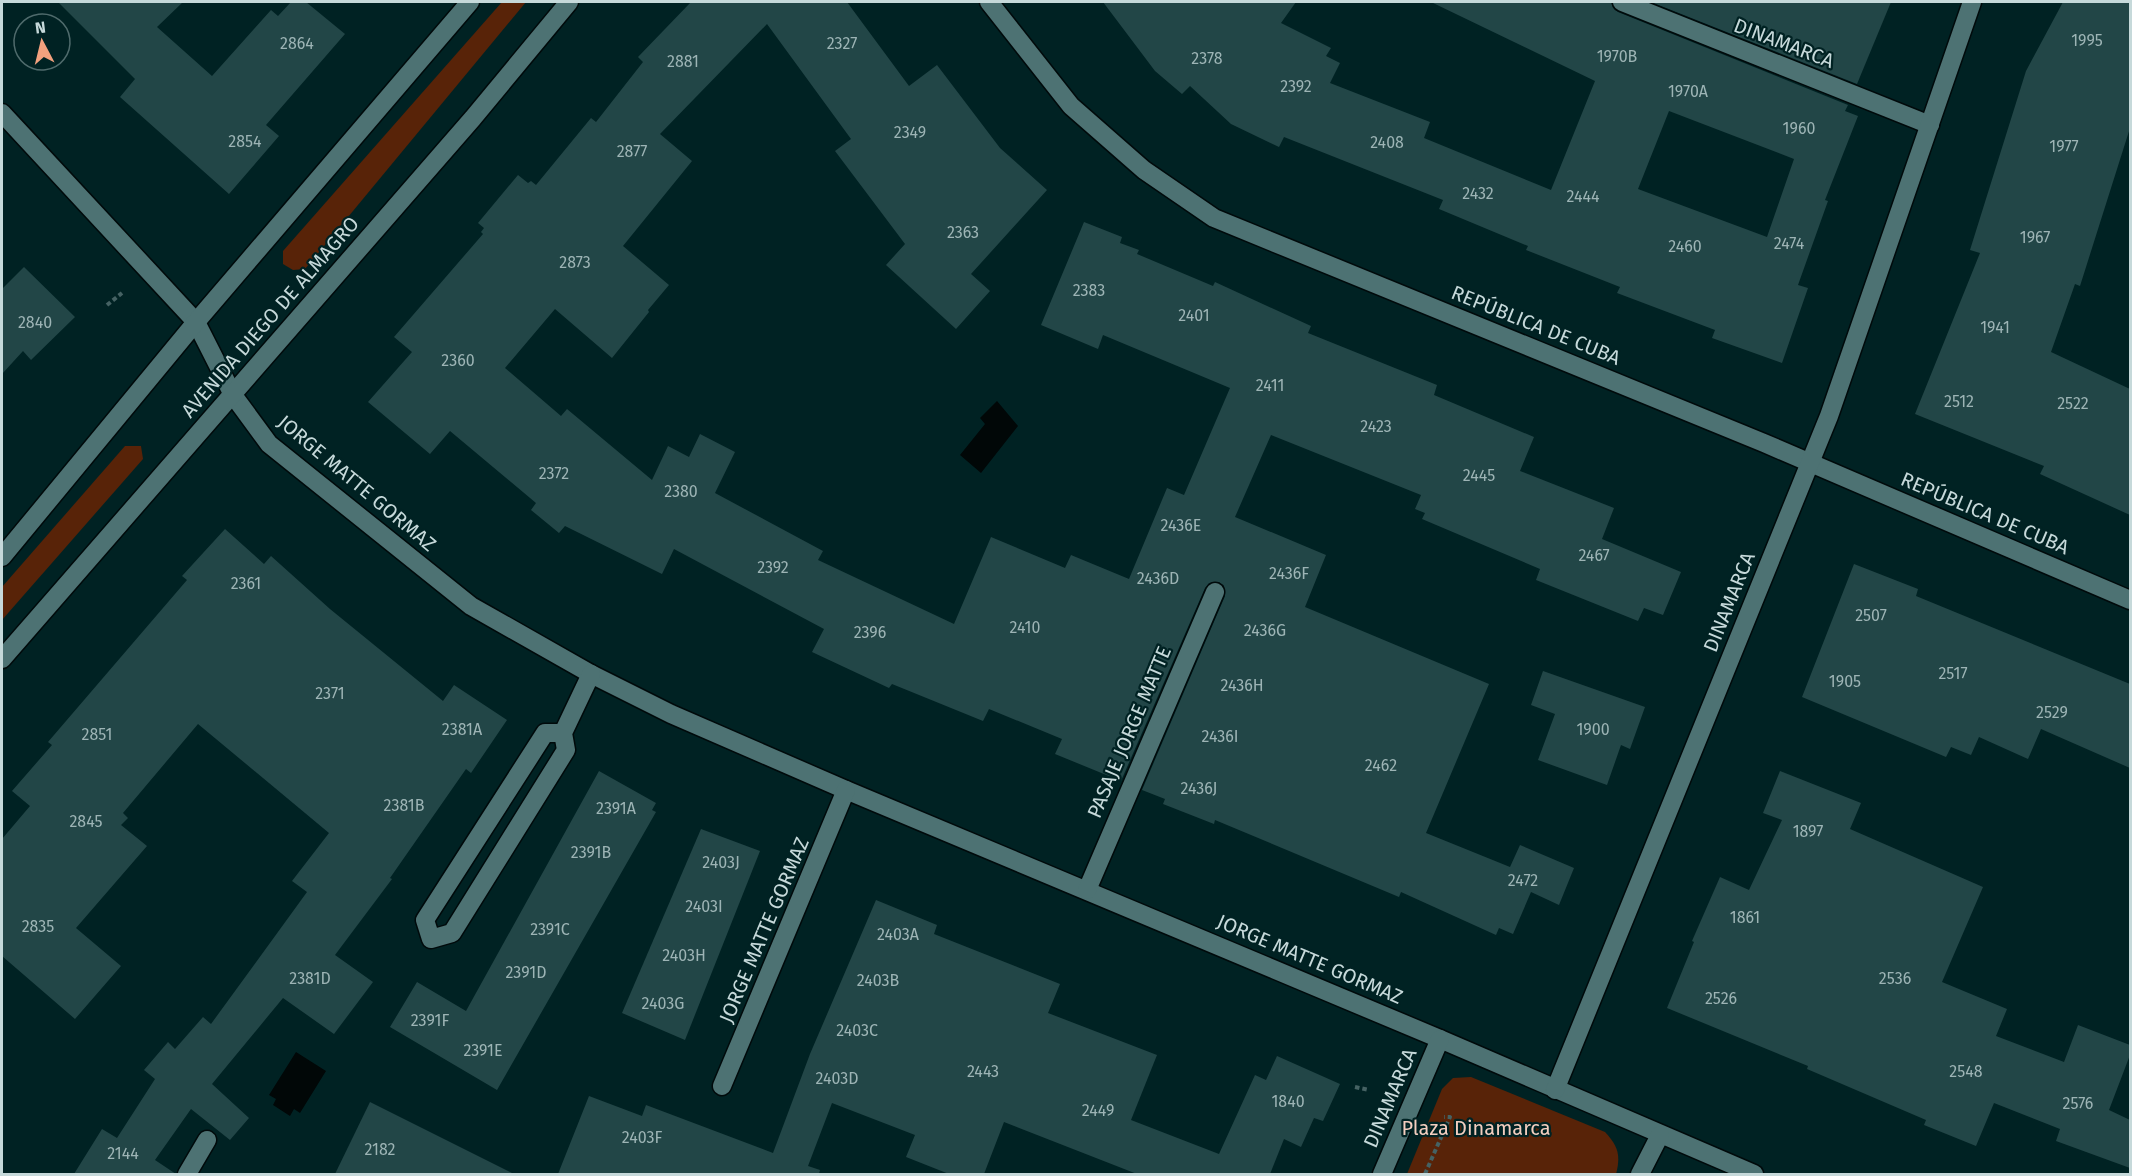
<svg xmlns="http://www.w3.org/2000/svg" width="2132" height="1176" font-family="'Fira Sans',sans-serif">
  <rect width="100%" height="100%" fill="#002223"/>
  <g fill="#582308">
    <path d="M502,2h24l-221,267 -12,1 -10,-6v-13z"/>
    <path d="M125,446h16l2,13 -141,161v-33z"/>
    <path d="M1471,1077l134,55c13,14 16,23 11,42h-209l35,-85 11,-11z"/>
  </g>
  <g fill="#010707">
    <path d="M997,401l21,25 -37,47 -21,-18 25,-31 -5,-6z"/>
    <path d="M296,1052l30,19 -26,42 -6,-4 -4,7 -17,-11 3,-6 -7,-4z"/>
  </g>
  <g fill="#224647" fill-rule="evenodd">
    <path d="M58,2h125l-26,25 55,49 59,-66 7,6 13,-14h15l39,32 -79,91 13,11 -50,58 -109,-97 15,-18z"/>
    <path d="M691,2h156l62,84 28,-21 63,83 47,42 -76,84 19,17 -34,38 -70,-64 19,-21 -70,-93 16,-12 -84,-115 -107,110 32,27 -69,85 46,39 -21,25 1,2 -37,46 -57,-49 -50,59 56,48 6,-7 85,71 16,-34 21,11 11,-23 35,18 -20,41 108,58 -5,9 136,64 37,-87 74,31 6,-13 58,24 38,-91 17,7 46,-107 -127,-53 -5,14 -57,-24 43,-103 38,15 -2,6 19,7 -2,4 76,32 2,-4 96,44 -3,7 129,52 -3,10 100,42 -14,34 94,37 -12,31 79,33 -18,43 -19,-7 -6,13 -102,-41 4,-11 -118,-50 3,-6 -10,-4 6,-14 -150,-60 -36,82 91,38 -21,52 184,77 -63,149 84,34 10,-22 54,23 -15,37 -28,-13 -18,42 -14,-6 -3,7 -95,-43 -2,5 -184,-77 -1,4 -51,-20 2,-5 -23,-9 83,-194 -1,-10 -5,-4 -10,1 -4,5 -84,193 -66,-27 7,-15 -73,-30 -6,12 -91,-37 -3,4 -77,-36 12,-23 -150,-80 -12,25 -97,-48 -6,7 -28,-23 5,-7 -86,-72 -20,23 -62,-52 44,-50 -18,-15 89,-103 -2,-2 3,-4 -6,-5 40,-48 10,8 3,-2 5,4 55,-67 5,4 47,-60 -5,-5z"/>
    <path d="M1103,2h193l-15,21 50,25 -5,8 14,7 -10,20 100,39 -6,16 127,52 44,-109 -164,-79h180l2,6 5,4 230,93 -3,6 13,5 -33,84 3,1 -30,84 10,3 -26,75 -70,-25 3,-8 -98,-37 3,-6 -94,-37 2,-4 -89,-37 4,-9 -159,-63 -5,10 -48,-23 -41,-38 -8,8 -27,-23zM1669,111l125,48 -27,78 -129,-48z"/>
    <path d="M1651,2h240l-34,82z"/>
    <path d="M2063,2h67v126l-50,158 -5,-2 -24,68 79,37v126l-90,-41 4,-8 -129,-52 65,-161 -10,-3 56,-179z"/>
    <path d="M24,267l51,50 -44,43 -8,-9 -21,23v-85z"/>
    <path d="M225,529l39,35 7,-8 59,53 113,92 11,-16 53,35 -36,53 -5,-4 -76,109 2,1 -57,76 38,27 -39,52 -51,-36 -71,86 37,34 -19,22 -39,-31 -36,51 21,14h-102l28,-45 15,9 38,-59 -11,-9 24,-28 7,7 28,-32 8,7 96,-132 -15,-11 37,-48 -131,-109 -75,89 5,5 -7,7 26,21 -71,82 45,38 -46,53 -73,-63v-117l28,-33 -18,-15 40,-46 -4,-3 139,-162 -5,-4z"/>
    <path d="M1854,564l64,25 -2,7 214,88v84l-89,-39 -13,30 -49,-22 -8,18 -20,-8 -5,10 -144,-60z"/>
    <path d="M1543,671l102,36 -15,42 -9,-4 -14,40 -69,-25 17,-46 -24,-9z"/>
    <path d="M599,771l57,32 -4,7 4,2 -159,278 -107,-63 27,-45 49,29z"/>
    <path d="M1780,771l81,32 -11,26 133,58 -41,95 65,27 -11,27 68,26 14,-37 52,20v10l-21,55 21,10v48l-74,-27 4,-12 -66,-26 -18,43 -52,-21 2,-5 -119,-51 1,-3 -141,-58 27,-66 -2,-1 28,-64 29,13 33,-70 -19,-7z"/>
    <path d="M701,829l59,22 -75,189 -63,-27z"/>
    <path d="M876,900l61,25 -3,9 126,50 -12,29 109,42 -26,65 88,34 36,-79 11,5 11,-24 63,28 -17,37 -9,-3 -13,29 -17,-8 -14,35h-133l-133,-52 -20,52h-35l-43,-17 9,-22 -83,-32 -24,63 12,4 -1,4h-261l31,-78 53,20 4,-11 127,48 37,-99z"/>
    <path d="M370,1102l144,72h-179z"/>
  </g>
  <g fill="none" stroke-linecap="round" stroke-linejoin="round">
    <g stroke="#000a0b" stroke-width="21">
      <path id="service" d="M187,1174l20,-34"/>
    </g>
    <g stroke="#000a0b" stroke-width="21">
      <g id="minor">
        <path d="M989,2l82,104 73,64 70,48 550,225 366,157"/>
        <path d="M1622,2l308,123"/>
        <path d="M2,113l194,209 37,73 36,49 202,162 120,68 80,40 175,76 594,249 314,135"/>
        <path d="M563,733h-18l-120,187 6,19 21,-6 114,-183 -3,-17 28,-59"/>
        <path d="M1087,890l128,-298"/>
        <path d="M722,1086l124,-296"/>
        <path d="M1555,1090l274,-674 143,-414"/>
        <path d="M1382,1174l58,-135"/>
        <path d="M1640,1174l20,-39"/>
      </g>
    </g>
    <g stroke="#000a0b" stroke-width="21">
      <g id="tertiary">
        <path d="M2,557l194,-235 274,-320"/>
        <path d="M2,659l471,-541 96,-116"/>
      </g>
    </g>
    <g stroke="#456263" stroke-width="4" stroke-dasharray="4.5 3" stroke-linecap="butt">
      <path d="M107,305l15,-12"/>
      <path d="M1355,1087l14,3"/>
      <path d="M1425,1174l25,-57h-6"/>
    </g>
    <use href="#service" stroke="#4d7273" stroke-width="18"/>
    <use href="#minor" stroke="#4d7273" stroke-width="18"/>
    <use href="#tertiary" stroke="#4d7273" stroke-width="18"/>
  </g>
  <g text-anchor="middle" stroke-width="4.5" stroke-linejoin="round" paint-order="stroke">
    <g font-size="16" fill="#9db4b5">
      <text x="2087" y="46">1995</text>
      <text x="297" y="49">2864</text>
      <text x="842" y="49">2327</text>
      <text x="1617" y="62">1970B</text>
      <text x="1207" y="64">2378</text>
      <text x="683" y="67">2881</text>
      <text x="1296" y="92">2392</text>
      <text x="1688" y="97">1970A</text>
      <text x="1799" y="134">1960</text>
      <text x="910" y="138">2349</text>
      <text x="245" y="147">2854</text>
      <text x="1387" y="148">2408</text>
      <text x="2064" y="152">1977</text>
      <text x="632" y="157">2877</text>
      <text x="1478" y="199">2432</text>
      <text x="1583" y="202">2444</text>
      <text x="963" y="238">2363</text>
      <text x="2035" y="243">1967</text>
      <text x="1789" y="249">2474</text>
      <text x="1685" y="252">2460</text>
      <text x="575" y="268">2873</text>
      <text x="1089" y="296">2383</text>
      <text x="1194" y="321">2401</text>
      <text x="35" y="328">2840</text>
      <text x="1995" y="333">1941</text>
      <text x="458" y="366">2360</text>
      <text x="1270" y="391">2411</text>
      <text x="1959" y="407">2512</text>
      <text x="2073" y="409">2522</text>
      <text x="1376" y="432">2423</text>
      <text x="554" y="479">2372</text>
      <text x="1479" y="481">2445</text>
      <text x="681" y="497">2380</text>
      <text x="1181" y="531">2436E</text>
      <text x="1594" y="561">2467</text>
      <text x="773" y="573">2392</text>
      <text x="1289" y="579">2436F</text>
      <text x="1158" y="584">2436D</text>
      <text x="246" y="589">2361</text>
      <text x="1871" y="621">2507</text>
      <text x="1025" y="633">2410</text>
      <text x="1265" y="636">2436G</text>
      <text x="870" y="638">2396</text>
      <text x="1953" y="679">2517</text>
      <text x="1845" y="687">1905</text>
      <text x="1242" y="691">2436H</text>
      <text x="330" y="699">2371</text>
      <text x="2052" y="718">2529</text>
      <text x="462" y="735">2381A</text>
      <text x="1593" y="735">1900</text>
      <text x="97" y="740">2851</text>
      <text x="1220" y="742">2436I</text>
      <text x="1381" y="771">2462</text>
      <text x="1199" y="794">2436J</text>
      <text x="404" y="811">2381B</text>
      <text x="616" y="814">2391A</text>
      <text x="86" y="827">2845</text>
      <text x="1808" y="837">1897</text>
      <text x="591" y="858">2391B</text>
      <text x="721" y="868">2403J</text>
      <text x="1523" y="886">2472</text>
      <text x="704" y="912">2403I</text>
      <text x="1745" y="923">1861</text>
      <text x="38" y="932">2835</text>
      <text x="550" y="935">2391C</text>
      <text x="898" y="940">2403A</text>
      <text x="684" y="961">2403H</text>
      <text x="526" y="978">2391D</text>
      <text x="310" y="984">2381D</text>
      <text x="1895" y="984">2536</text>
      <text x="878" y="986">2403B</text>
      <text x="1721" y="1004">2526</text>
      <text x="663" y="1009">2403G</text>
      <text x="430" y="1026">2391F</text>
      <text x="857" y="1036">2403C</text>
      <text x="483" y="1056">2391E</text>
      <text x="983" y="1077">2443</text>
      <text x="1966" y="1077">2548</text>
      <text x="837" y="1084">2403D</text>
      <text x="1288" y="1107">1840</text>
      <text x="2078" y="1109">2576</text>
      <text x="1098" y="1116">2449</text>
      <text x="642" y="1143">2403F</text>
      <text x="380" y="1155">2182</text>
      <text x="123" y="1159">2144</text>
    </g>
    <g font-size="20" fill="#c6d9da" stroke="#002223">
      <text transform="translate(1784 43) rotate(21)" y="7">DINAMARCA</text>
      <text transform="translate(270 317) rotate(-49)" y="7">AVENIDA DIEGO DE ALMAGRO</text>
      <text transform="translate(1536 325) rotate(22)" y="7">REPÚBLICA DE CUBA</text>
      <text transform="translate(357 483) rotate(40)" y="7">JORGE MATTE GORMAZ</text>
      <text transform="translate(1985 513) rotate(23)" y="7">REPÚBLICA DE CUBA</text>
      <text transform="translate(1729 602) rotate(-68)" y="7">DINAMARCA</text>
      <text transform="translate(1129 732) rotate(-67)" y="7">PASAJE JORGE MATTE</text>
      <text transform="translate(764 930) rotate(-67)" y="7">JORGE MATTE GORMAZ</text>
      <text transform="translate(1310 959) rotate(23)" y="7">JORGE MATTE GORMAZ</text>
      <text transform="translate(1390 1098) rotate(-67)" y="7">DINAMARCA</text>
    </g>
    <g font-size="20" fill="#f3cebf" stroke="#002223">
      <text x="1476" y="1135">Plaza Dinamarca</text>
    </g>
  </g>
  <rect width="2132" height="1176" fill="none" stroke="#c6d9da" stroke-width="6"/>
  <g transform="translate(42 42) rotate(353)"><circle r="28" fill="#002223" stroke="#4f6b6c" stroke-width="1.5"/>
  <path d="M0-4.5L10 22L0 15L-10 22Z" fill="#f2a17e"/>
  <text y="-9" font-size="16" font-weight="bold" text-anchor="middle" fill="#c6d9da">N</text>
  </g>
</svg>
